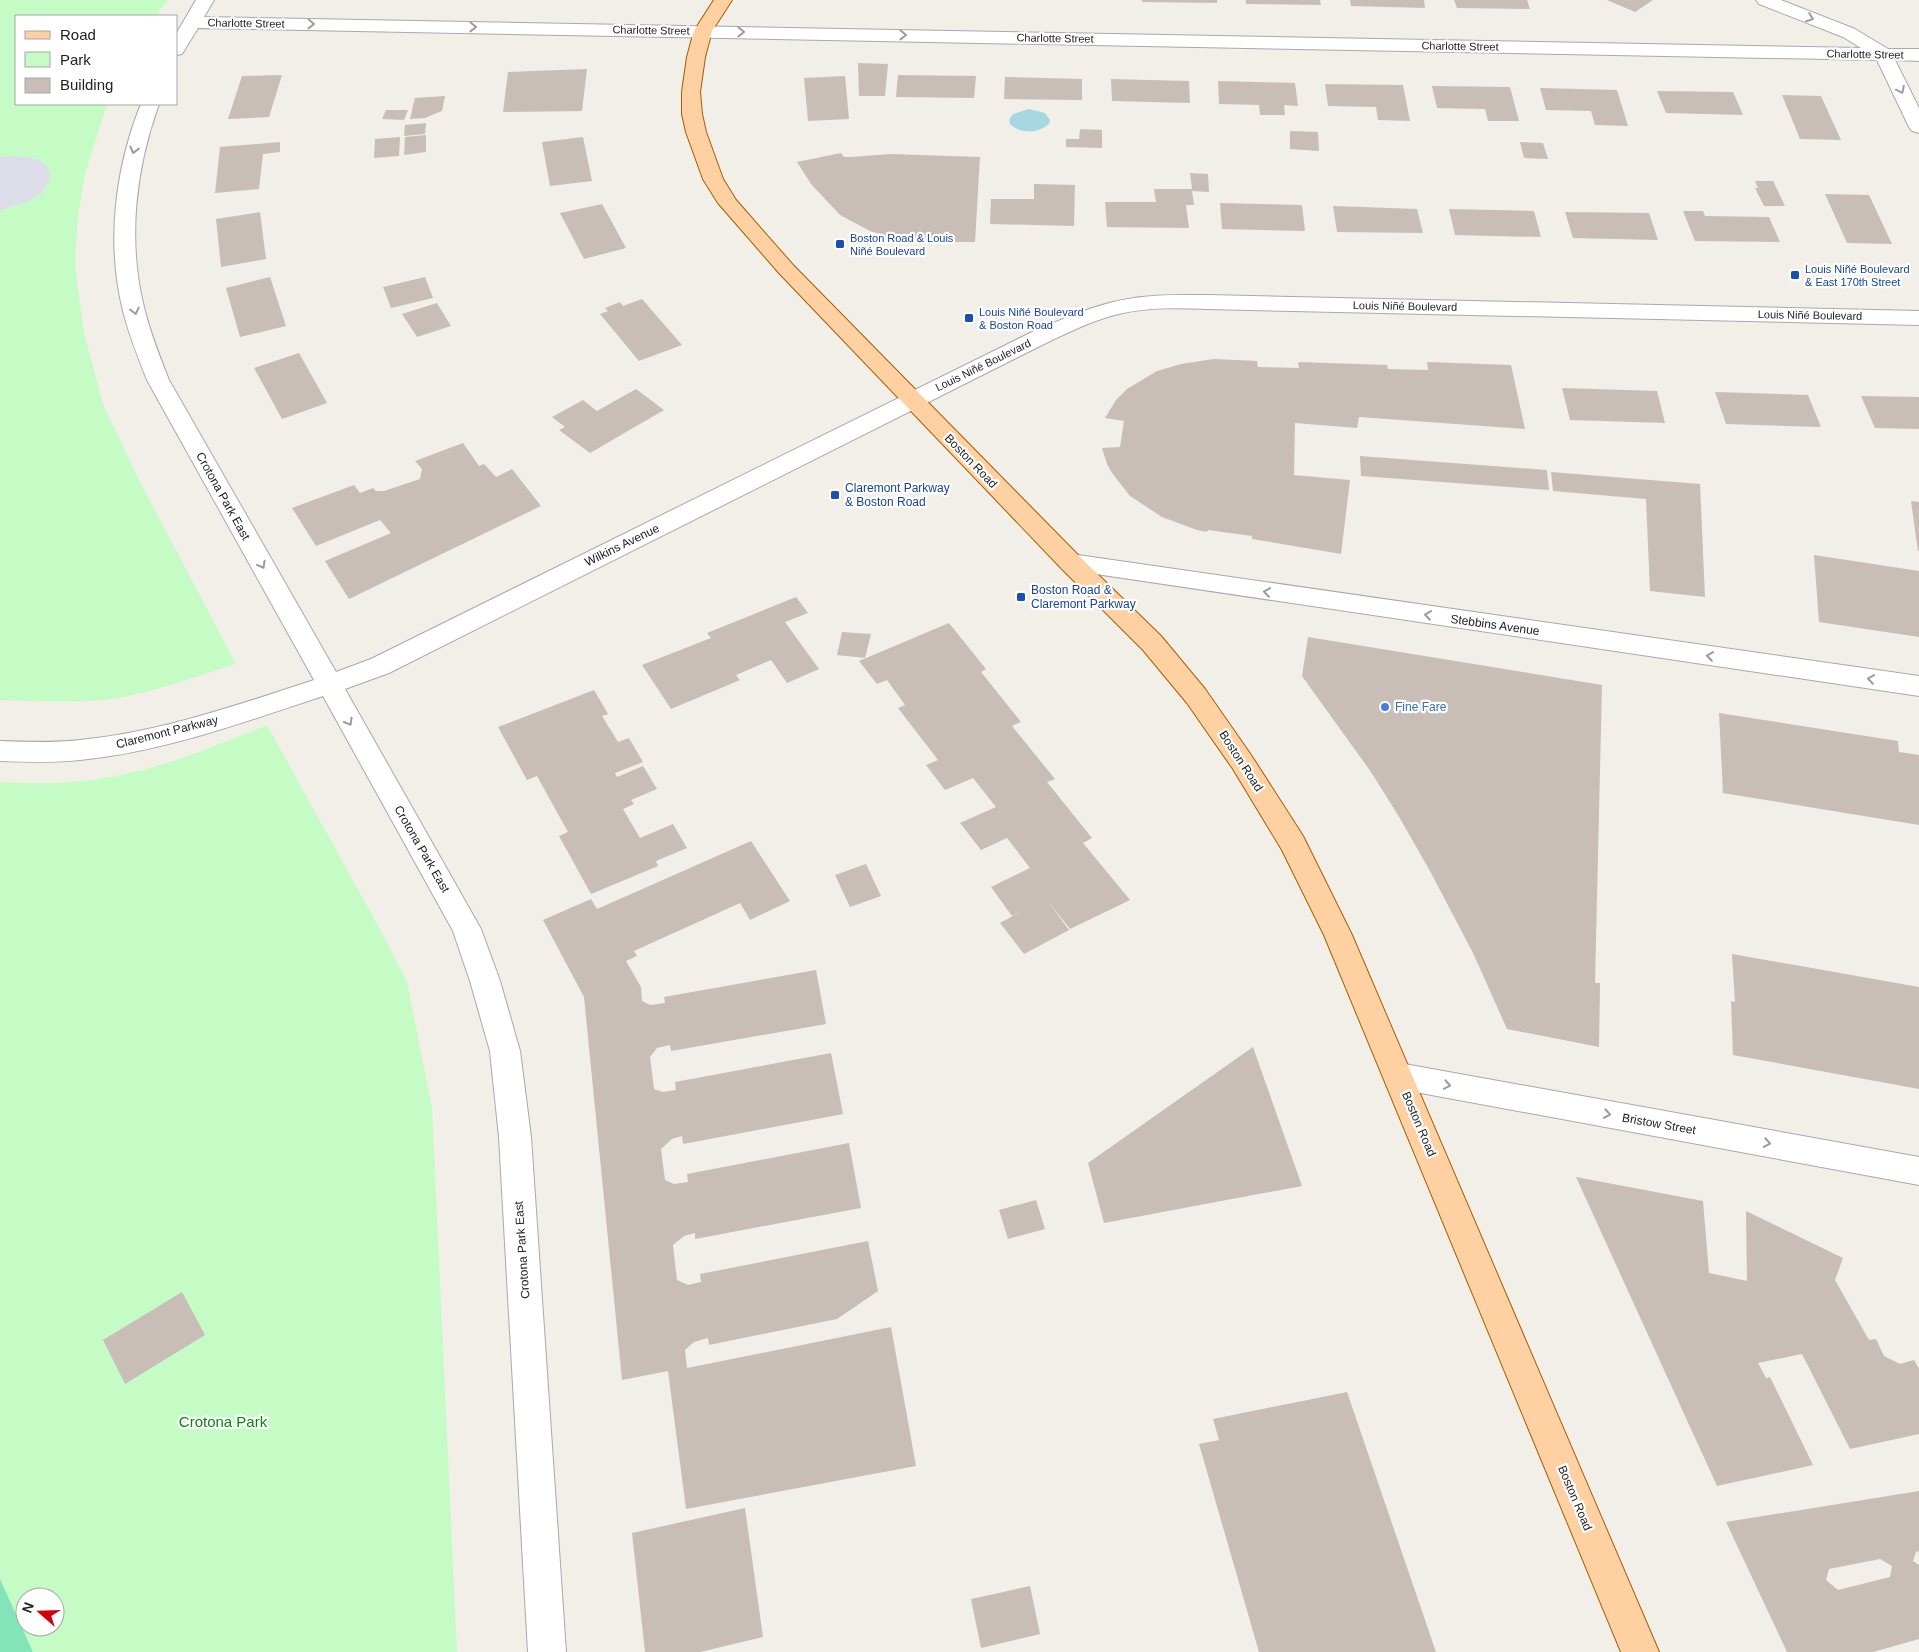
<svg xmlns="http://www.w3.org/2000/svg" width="1919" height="1652" font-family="Helvetica,sans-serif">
  <rect width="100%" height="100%" fill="#f2eee8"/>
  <g fill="#c5fcc6" fill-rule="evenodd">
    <path d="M0,0h168l-12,16h-140v88h91l-22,70 -7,41 -3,51 9,67 19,71 36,76 97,184c-39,12 -78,27 -118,34 -39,6 -78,3 -118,2z"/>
    <path d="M267,725l115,208 25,49 25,126 25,544h-457v-870c23,1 46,2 69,0 66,-3 138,-32 198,-57zM25,1597h30v30h-30z"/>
  </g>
  <path fill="#83e4b9" d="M0,1579l33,73h-33z"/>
  <path fill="#dcdde8" d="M10,156l16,1 13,3 8,6 3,9 -2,9 -8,10 -13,8 -27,8v-53z"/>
  <path fill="#a7d8e2" d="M1029,109l16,4 5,7 -1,4c-12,10 -28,10 -39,0l-1,-4 4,-6z"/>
  <g fill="#c8beb7" fill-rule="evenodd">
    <path d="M1142,0h75v3l-75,-1z"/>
    <path d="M1246,0h74l1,5 -75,-1z"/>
    <path d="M1350,0h74l1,8 -74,-2z"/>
    <path d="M1454,0h73l3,9 -73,-1z"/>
    <path d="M1607,0h46l-18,12z"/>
    <path d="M858,63l30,1 -3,32h-26z"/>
    <path d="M587,69l-5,42 -79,1 5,-40z"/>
    <path d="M282,75l-13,42 -41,2 14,-43z"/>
    <path d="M898,75l78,1 -2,22 -78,-1z"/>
    <path d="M845,76l4,43 -41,2 -4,-43z"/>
    <path d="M1005,77l77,2v21l-78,-1z"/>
    <path d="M1111,79l78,2 1,22 -78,-2z"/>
    <path d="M1218,81l77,2 3,23 -14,-1 1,10h-25l-1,-10 -40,-1z"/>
    <path d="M1325,84l78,1 7,36 -32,-1 -2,-13 -48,-1z"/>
    <path d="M1432,86l78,1 9,34h-31l-3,-12 -48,-1z"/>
    <path d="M1540,88l77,2 11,36 -33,-1 -4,-14 -45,-1z"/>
    <path d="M1657,91l76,1 10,23 -77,-2z"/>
    <path d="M1782,95l39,1 20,44 -41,-1z"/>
    <path d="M445,96l-3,15 -17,7 -15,1 5,-21z"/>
    <path d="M386,110h22l-4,10 -22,-1z"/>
    <path d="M426,123l-1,11 -21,2 1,-11z"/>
    <path d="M1080,129l22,1v18l-36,-1v-8h13z"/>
    <path d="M1290,131l28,1 1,19 -29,-2z"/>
    <path d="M426,135v17l-22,3 1,-18z"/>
    <path d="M400,137l-1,19 -25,2 1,-19z"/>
    <path d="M583,137l9,44 -42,5 -8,-44z"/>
    <path d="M280,142v10l-17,2 -4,35 -44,4 5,-46z"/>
    <path d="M1520,142l23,1 5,16 -24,-1z"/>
    <path d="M841,153l3,4h7l39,-3 90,3 -5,85h-47l-34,-4 -24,-7 -30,-16 -29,-31 -14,-22z"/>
    <path d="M1190,173l18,1 1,18 -17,-1 2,14h-8l3,23 -82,-1 -2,-25h51l-2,-13h38z"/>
    <path d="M1755,181h18l12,25h-21l-9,-18h3z"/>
    <path d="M1034,184l41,1 -1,41 -84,-2 1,-25h43z"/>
    <path d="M1825,194l44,1 23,49 -45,-1z"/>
    <path d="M1220,203l82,2 3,26 -83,-2z"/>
    <path d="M602,204l24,44 -42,11 -24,-46z"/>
    <path d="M1333,206l84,3 6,24 -86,-1z"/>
    <path d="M1449,209l85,2 7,26 -86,-2z"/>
    <path d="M1683,211h20l2,5 64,1 11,25 -85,-1z"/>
    <path d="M260,212l6,47 -45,8 -5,-48z"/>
    <path d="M1565,212l84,1 9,27 -85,-2z"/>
    <path d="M270,277l16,49 -46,11 -14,-49z"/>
    <path d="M425,277l8,21 -42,10 -8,-21z"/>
    <path d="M642,299l40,46 -43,16 -39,-47 8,-3 -3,-3 15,-6 3,4z"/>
    <path d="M437,303l14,23 -34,11 -15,-23z"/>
    <path d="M299,353l28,50 -45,16 -28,-51z"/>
    <path d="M1214,359l43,2 1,6 41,1 -1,-6 89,3 1,4 40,1 -1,-8 84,3 14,64 -166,-12 -2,11 -62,-5 -1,52 56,5 -9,74 -89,-15v-3l-44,-6 -1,2 -10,-2 -35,-13 -32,-21 -18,-23 -5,-9 -5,-16 18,-1 4,-26 -19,-3 11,-18 11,-11 30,-18 24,-7z"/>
    <path d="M1562,388l95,3 8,32 -95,-3z"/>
    <path d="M636,389l28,21 -74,43 -31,-23 6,-3 -13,-10 31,-17 14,11z"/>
    <path d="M1715,392l93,3 13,32 -95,-3z"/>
    <path d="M1861,396l58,1v32l-44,-1z"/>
    <path d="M463,443l16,23 5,-2 12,13 16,-8 29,37 -192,93 -24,-38 66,-28 -11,-13 -64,26 -24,-38 62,-23 6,8 13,-5 3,3h8l36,-12 2,-10 -7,-8z"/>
    <path d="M1360,456l187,14 2,20 -188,-14z"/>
    <path d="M1551,472l149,12 5,113 -55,-6 -4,-92 -93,-8z"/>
    <path d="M1911,501l8,1v49h-1z"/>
    <path d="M1814,555l105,16v66l-100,-15z"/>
    <path d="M796,597l12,16 -23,9 34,47 -32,14 -16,-23 -35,15 4,5 -69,29 -29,-44 69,-27 -4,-5z"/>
    <path d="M949,623l37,46 -5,3 40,50 -9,4 43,53 -8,3 45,56 -9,5 47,57 -60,29 -24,-30 23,31 -45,24 -24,-31 31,-17 -19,10 -21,-29 39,-19 -23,-30 -26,12 -21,-27 36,-16 -23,-29 -28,12 -19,-25 12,-5 -40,-52 7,-3 -18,-25 -10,4 -18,-23z"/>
    <path d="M842,632l29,2 -6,24 -28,-3z"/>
    <path d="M1308,637l294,48 -7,298h5l-1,64 -92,-18 -34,-76 -43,-82 -32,-56 -27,-43 -69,-96z"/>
    <path d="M594,690l14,24 -6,2 16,26 11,-4 14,24 -28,11 2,4 26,-11 14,23 -26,11 3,4 -11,5 17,29 33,-14 14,24 -31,13 2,5 -67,28 -32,-58 9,-4 -31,-56 -10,4 -29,-53z"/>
    <path d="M1719,713l179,28 1,11 20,3v70l-196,-32z"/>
    <path d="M751,841l39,60 -40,19 -10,-17 -106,48 3,5 -11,5 15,26 1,14 8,4 15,-2 -1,-6 152,-27 10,54 -155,27 -1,-6 -13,3 -7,9 4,32 9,3 13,-2 -1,-8 156,-29 12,61 -160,30 -1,-8 -10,3 -11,10 4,31 9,4 14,-2 -1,-8 162,-31 12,65 -166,31v-6l-11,3 -11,9 4,35 11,5 13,-3 -1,-8 168,-33 10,50 -41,28 -128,26 -1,-7 -14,4 -9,8 2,18 204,-41 25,139 -230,43 -18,-138 -46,9 -38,-383 -41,-77 48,-21 6,10z"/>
    <path d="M866,864l15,32 -31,11 -15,-32z"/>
    <path d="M1732,954l187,33v102l-186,-34 -2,-54 4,1z"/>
    <path d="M1253,1047l49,139 -198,37 -16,-60z"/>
    <path d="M1576,1177l127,24 6,72 38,8 -1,-70 97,47 -8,22 34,60 7,-1 8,17 16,8 14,-4 5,9v65l-69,15 -48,-95 -44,9 8,15 4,-1 43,88 -96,21z"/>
    <path d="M1036,1200l9,29 -37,10 -9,-29z"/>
    <path d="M182,1292l23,43 -80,49 -22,-44z"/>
    <path d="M1347,1392l89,260h-177l-60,-208 20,-4 -6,-21z"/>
    <path d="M1919,1491v60l-3,1 -3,9 6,4v74l-46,13h-86l-61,-130zM1880,1559l12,7 -2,11 -52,13 -12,-10 3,-11z"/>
    <path d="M745,1508l18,129 -63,15h-55l-13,-119z"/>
    <path d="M1030,1586l10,48 -59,14 -10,-49z"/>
  </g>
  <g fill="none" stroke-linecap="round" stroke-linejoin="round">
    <g stroke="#a9a9a9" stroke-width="2">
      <g id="minor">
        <path d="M196,0h18l-10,17 1657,31 -18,-11 -84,-33 -3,-4h25l74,29 33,20h31v12l-24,-1 24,48v25l-7,-2 -3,-4 -32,-67 -1679,-32 -16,26 -6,1v-21z"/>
        <path d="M141,104h18c-24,66 -32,139 -14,207 6,24 15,46 24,69l167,292 35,-13 657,-325c35,-15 69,-31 106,-36 25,-4 50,-3 74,-3l711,16v14l-711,-16c-28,-1 -57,-2 -85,4 -28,6 -54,19 -79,31l-655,329 -44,16 136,240 19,52 20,70 11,86 35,515h-38l-29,-515 -9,-86 -20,-70 -17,-50 -130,-235c-79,26 -160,56 -243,64 -27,3 -53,2 -80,1v-20c27,1 54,2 80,-1 80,-8 158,-35 234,-60l-167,-300c-9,-23 -18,-45 -24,-69 -17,-68 -8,-143 18,-207z"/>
        <path d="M1071,554l848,122v20l-857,-127 -3,-6 3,-6z"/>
        <path d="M1399,1063l520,94v28l-520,-96 -11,-4 -4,-9 4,-9z"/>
      </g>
    </g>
    <g stroke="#a06100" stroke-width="2">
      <path id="major" d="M714,0h18l-20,31 -7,26 -5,35 2,22 4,18 17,47 13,21 57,65 287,292 81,79 44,53 46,66 52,81 49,99 307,717h-38l-297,-717 -42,-85 -49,-81 -46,-66 -44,-53 -81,-81 -283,-296 -61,-70 -15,-24 -17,-47 -4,-18v-22l5,-35 7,-26z"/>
    </g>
    <use href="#minor" fill="#fff" fill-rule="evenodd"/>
    <use href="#major" fill="#ffd0a1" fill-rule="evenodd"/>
  </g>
  <defs><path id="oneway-chevron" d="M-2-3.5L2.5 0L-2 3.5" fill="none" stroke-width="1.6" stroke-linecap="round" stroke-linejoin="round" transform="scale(1.25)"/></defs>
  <g stroke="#9c9c9c">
    <use href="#oneway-chevron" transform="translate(1810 18) rotate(21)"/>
    <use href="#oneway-chevron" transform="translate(311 24) rotate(1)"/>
    <use href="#oneway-chevron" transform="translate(473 27) rotate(1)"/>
    <use href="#oneway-chevron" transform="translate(741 32) rotate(1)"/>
    <use href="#oneway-chevron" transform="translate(903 35) rotate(1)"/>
    <use href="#oneway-chevron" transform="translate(1901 90) rotate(64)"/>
    <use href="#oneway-chevron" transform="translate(134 150) rotate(104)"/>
    <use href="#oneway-chevron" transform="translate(135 311) rotate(77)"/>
    <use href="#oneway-chevron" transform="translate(262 565) rotate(61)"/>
    <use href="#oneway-chevron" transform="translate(1267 592) rotate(-172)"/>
    <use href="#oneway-chevron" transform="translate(1428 615) rotate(-172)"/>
    <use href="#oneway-chevron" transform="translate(1710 656) rotate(-172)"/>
    <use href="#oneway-chevron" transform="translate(1871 679) rotate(-172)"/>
    <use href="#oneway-chevron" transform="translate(349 722) rotate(60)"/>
    <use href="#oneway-chevron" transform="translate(1447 1085) rotate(10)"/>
    <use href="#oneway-chevron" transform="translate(1607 1114) rotate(10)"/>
    <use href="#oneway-chevron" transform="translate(1767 1143) rotate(10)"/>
  </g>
  <g fill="#1a4fb4" stroke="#fff" stroke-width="2">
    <rect x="835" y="239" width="10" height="10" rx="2.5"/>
    <rect x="1790" y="270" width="10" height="10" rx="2.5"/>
    <rect x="964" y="313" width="10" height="10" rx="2.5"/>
    <rect x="830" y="490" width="10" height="10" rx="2.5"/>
    <rect x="1016" y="592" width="10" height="10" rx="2.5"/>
  </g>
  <circle fill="#3f7fe0" stroke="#fff" stroke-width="2" cx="1385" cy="707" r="5"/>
  <g text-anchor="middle" stroke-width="4.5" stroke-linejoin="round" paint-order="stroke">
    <g font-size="11" fill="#222" stroke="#fff">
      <text transform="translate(246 23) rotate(1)" y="4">Charlotte Street</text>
      <text transform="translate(651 30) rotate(1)" y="4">Charlotte Street</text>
      <text transform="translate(1055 38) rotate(1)" y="4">Charlotte Street</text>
      <text transform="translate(1460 46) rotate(1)" y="4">Charlotte Street</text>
      <text transform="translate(1865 54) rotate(1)" y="4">Charlotte Street</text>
      <text transform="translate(1405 306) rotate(1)" y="4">Louis Niñé Boulevard</text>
      <text transform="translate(1810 315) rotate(1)" y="4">Louis Niñé Boulevard</text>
      <text transform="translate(983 365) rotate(-26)" y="4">Louis Niñé Boulevard</text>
    </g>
    <g font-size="11" fill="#164399" stroke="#fff" text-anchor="start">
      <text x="850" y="242">Boston Road &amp; Louis<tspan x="850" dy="13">Niñé Boulevard</tspan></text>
      <text x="1805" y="273">Louis Niñé Boulevard<tspan x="1805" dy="13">&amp; East 170th Street</tspan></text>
      <text x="979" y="316">Louis Niñé Boulevard<tspan x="979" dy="13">&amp; Boston Road</tspan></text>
    </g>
    <g font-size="12" fill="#222" stroke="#fff">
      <text transform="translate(971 461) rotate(46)" y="4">Boston Road</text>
      <text transform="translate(223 496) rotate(61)" y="4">Crotona Park East</text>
      <text transform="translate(622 545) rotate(-26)" y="4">Wilkins Avenue</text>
      <text transform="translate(1495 625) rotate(8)" y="4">Stebbins Avenue</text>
      <text transform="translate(167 732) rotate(-14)" y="4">Claremont Parkway</text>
      <text transform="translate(1241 761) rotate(57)" y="4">Boston Road</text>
      <text transform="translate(422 849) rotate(60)" y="4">Crotona Park East</text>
      <text transform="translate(1419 1124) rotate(67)" y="4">Boston Road</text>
      <text transform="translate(1659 1124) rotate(10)" y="4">Bristow Street</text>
      <text transform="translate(522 1250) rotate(-94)" y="4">Crotona Park East</text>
      <text transform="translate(1575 1498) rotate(67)" y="4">Boston Road</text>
    </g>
    <g font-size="12" fill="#164399" stroke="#fff" text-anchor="start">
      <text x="845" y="492">Claremont Parkway<tspan x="845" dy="14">&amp; Boston Road</tspan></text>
      <text x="1031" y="594">Boston Road &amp;<tspan x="1031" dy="14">Claremont Parkway</tspan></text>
    </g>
    <g font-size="12" fill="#366cbe" stroke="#fff" text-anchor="start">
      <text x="1395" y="711">Fine Fare</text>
    </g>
    <g font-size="15" fill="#068a09" stroke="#fff">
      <text x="223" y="1427">Crotona Park</text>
    </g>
  </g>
  <rect x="15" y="15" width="162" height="90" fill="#ffffff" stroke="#a7a7a7"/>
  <rect x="25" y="31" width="25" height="8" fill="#ffd0a1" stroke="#a7a7a7"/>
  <text x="60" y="40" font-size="15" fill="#222222">Road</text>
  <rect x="25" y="52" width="25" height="15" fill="#c5fcc6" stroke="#a7a7a7"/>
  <text x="60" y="65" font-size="15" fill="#222222">Park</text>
  <rect x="25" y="78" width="25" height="15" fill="#c8beb7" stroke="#a7a7a7"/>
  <text x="60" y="90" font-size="15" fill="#222222">Building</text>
  <g transform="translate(40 1612) rotate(290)"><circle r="24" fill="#ffffff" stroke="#a7a7a7"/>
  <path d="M0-4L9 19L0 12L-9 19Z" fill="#d4000d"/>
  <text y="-8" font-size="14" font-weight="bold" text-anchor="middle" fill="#222222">N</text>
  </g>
</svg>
